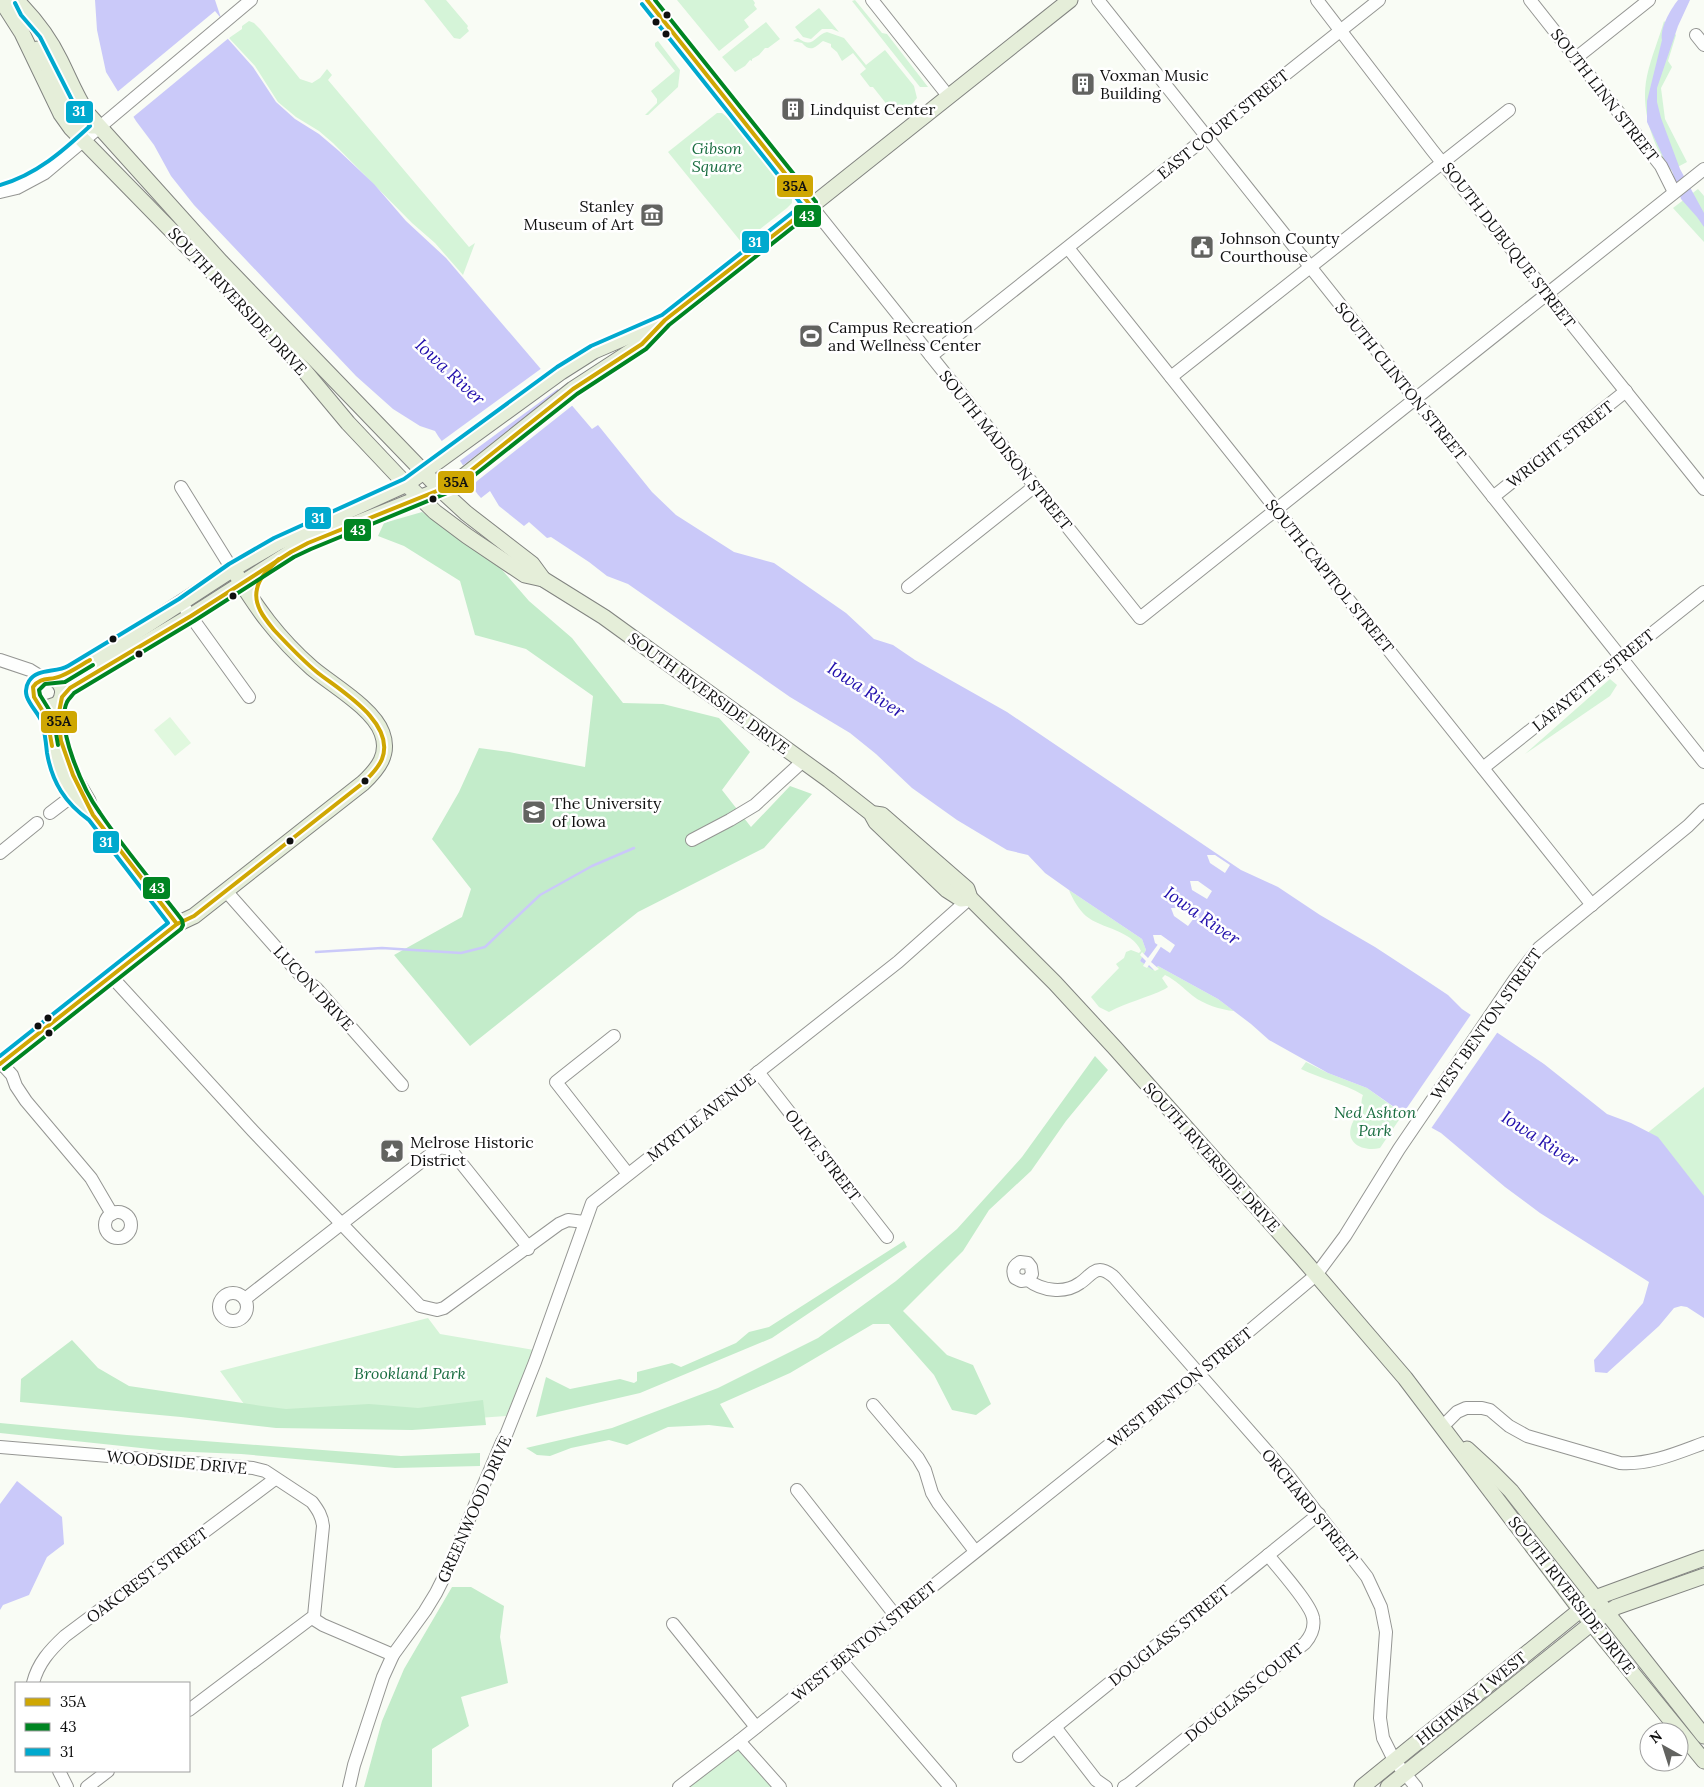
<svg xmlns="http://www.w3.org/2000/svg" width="1704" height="1787" font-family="Lora,serif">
  <rect width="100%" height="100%" fill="#f9fcf5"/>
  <g fill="#d5f4d8">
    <path d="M424,0h22l22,26 -1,2 2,3 -9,8 -6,-1z"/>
    <path d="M677,0h76l2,3 -1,2 3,4 -13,11 5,7 -30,24z"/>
    <path d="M855,0l27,33 5,1 41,53h-8l-68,-86z"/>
    <path d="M819,8l20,24 -7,-3h-10l-11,10 -8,-2 -8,-10z"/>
    <path d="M249,21l5,2 6,6 40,50 12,4 8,-5 7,-9 5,6 -4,5 141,167 6,-4 -12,32 -28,-32 -23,-20 -79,-80 -14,-12 -23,-14 -18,-15 -23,-36 -26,-28 13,-9v-3z"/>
    <path d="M1664,21l12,14 -8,26 4,6 -11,21 4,31 22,43 -17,9c-18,-27 -30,-63 -23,-95 4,-19 12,-37 17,-55z"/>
    <path d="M766,22l14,17 -12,9h-3l-6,7 -7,4v2l-2,-1 -5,6 -10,6 -13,-15z"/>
    <path d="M827,32l17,6 22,27 19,-15 29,36 3,12 -4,5 -17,13 -23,-29h-3l-10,-13 6,-5 -13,-16 -11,8 -5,-9 -6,-5v-3l-8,-3c-8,6 -12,12 -21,2l-9,-2 5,-3c15,12 17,-3 29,-6z"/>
    <path d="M658,41l22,29 -2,17 -30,28h-3l12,-12v-4l-6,-8 24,-20 -20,-25v-3z"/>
    <path d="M717,113h5l9,7 61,75v8l-5,5 -45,35 -74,-91z"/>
    <path d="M1698,189l6,7v46l-31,-34z"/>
    <path d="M1610,679l7,6 -7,11 -85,58z"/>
    <path d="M1069,890l73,49 4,11 -6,11 13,8 5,-3 60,33 16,12c-13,-1 -31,-7 -41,-15 -9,-7 -17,-16 -28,-21l-3,3 6,9 -3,2c-18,9 -38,13 -56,23l-10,-5 -8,-10 28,-29 -3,-4 8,-6 2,-6 5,-2 8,3 2,-2c-9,-21 -39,-22 -55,-35 -7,-6 -14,-18 -17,-26z"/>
    <path d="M1306,1062l22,11 39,15 36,26 -23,34c-16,4 -36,-4 -28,-24 2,-6 7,-11 9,-17 1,-5 0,-7 2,-12 -20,-12 -42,-16 -62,-26z"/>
    <path d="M1704,1087v123l-64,-71z"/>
    <path d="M428,1318l12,16 94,16 -28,66 -98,7 -156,-8 -32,-44z"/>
    <path d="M743,1745l37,42h-92z"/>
  </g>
  <g fill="#c3ecca">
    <path d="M422,512l74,51 33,38 43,37 51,65 40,1 56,14 31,34 -28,38 29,37 39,-41 22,8 -48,54 -126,64 -168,134 -76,-91 68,-38 9,-28 -39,-50 27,-47 20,-44 30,4 76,15 8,-71 -67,-47 -51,-14 -15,-54 -56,-35 -26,-10 6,-13z"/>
    <path d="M1095,1056l13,14 -42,51 -35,50 -42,39 -26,41 -60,60 44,44 26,10 18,39 -15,11 -24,-5 -18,-35 -45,-51h-16l-83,49 -70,31 14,24 -25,-3 -41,2 -41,18 -18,-5 -38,8 -21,8 -13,-1 -11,-7 86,-20 106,-40 100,-50 78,-57 61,-52 65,-72z"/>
    <path d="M904,1241l3,6 -135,91 -132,55 -104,24 10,-40 24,12 50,-10 14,4 3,-2v-9l35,-9 9,4 55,-24 13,-11 20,-5z"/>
    <path d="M72,1340l26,28 31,18 133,20 24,3 83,-5 49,4 65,-8 3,25 -74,5 -136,-2 -95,-11 -161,-15 1,-23z"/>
    <path d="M0,1423l127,12 274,21 79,-3v13l-85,2 -154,-14 -72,-3 -169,-18z"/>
    <path d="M452,1587h19l33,19 -4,31 8,46 -47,14 8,29 -37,23v38h-68l18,-66 22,-52z"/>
  </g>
  <path fill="#e0f8de" d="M170,717l21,26 -16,13 -21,-26z"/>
  <g fill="#cac9f9" fill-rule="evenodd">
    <path d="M95,0h120l13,39 25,28 23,35 19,17 24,15 20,17 35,33 32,37 40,37 146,171 6,-4 54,67 24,23 58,37 40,11 72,50 28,26 19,6 22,15 92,52 234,158 37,17 42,28 55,32 52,34 21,14 14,14 82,55 63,50 24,9 27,14 46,59v122l-17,-11 -6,-1 -7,2 -15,18 -52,47 -12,-1 -1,-12 49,-57 6,-21 -109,-69 -35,-26 -64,-54 -47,-26 -27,-19 -39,-15 -59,-33 -18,-16 -33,-25 -60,-33 -5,4 -13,-9 6,-11 -4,-11 -73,-49 -24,-17 -17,-18 -21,-5 -50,-30 -45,-32 -36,-34 -26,-21 -60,-36 -162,-113 -21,-8 -18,-14 -38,-25 -4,1 -18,-16 -5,4 -25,-20 -9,-15 -9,7c-9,-9 -11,-20 -17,-31 -7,-13 -21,-21 -29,-36l-15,-5 -27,-17 -37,-33 -162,-171 -23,-29 -17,-31 -18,-24 -30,-49 -9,-42zM1207,855h8l15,10 -5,8 -15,-10zM1190,881h8l14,10 -5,8 -15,-9zM1171,908h8l15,10 -6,8 -14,-10zM1153,935h8l14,10 -5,8 -15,-10z"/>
    <path d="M1678,0h12l-12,26 -21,62v14l4,16 19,51 24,44v14l-7,-10 -16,-18 -9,-28 -6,-8 -19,-41v-21l15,-61c-2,-12 8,-30 16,-40z"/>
    <path d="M17,1481l45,36 2,27 -17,13 -18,38 -26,10 -3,5v-106z"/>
  </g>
  <g fill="#f9fcf5">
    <path d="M215,11l10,12 5,14 -98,81 -16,-25z"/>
    <path d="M542,368l17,20 -102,75 -18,-20z"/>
    <path d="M561,389l12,16 -96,76 -6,8 -10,-22z"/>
    <path d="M1159,943l3,2 -11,17 8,7 -4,2 -6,-6 -2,3 -4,-2 3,-5 -6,-6 2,-3 6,6z"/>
    <path d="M1472,1013l27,17 -69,100 -28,-15z"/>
  </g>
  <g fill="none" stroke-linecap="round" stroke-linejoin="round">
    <path stroke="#cac9f9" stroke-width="2.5" d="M316,952l66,-4 79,5 24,-6 55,-52 52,-29 42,-18"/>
    <g stroke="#959693" stroke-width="14">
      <g id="minor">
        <path d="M647,0l493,618 564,-449"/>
        <path d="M872,0l77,97"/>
        <path d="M1098,0l606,762"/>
        <path d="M1317,0l115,150 272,339"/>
        <path d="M1530,0l131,166 13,26"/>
        <path d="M1696,35l8,10"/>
        <path d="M1576,58l73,-58"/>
        <path d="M0,192l17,-4 28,-15 206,-173"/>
        <path d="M1068,248l524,657"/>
        <path d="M931,356l448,-356"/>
        <path d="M1171,377l338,-267"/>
        <path d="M181,487l46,74 6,8"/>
        <path d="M1493,497l133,-106"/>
        <path d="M908,587l127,-101"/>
        <path d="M182,604l67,93"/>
        <path d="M0,660l30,10 13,8"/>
        <path d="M1483,768l221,-176"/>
        <path d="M50,813l21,-16"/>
        <path d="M692,840l38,-20 25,-15 48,-44"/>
        <path d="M0,853l37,-30"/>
        <path d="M226,891l77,87 13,10 86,97"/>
        <path d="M111,976l142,155 167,175 17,4 7,-2 115,-84 9,-4 16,2"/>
        <path d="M614,1036l-58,46 72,92"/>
        <path d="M1,1063l11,12 4,11 10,15 65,77 21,36"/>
        <path d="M758,1072l129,165"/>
        <circle cx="118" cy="1225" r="13"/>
        <path d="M1028,1280l4,-6 -1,-7 -3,-4 -8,-1c-7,4 -8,9 -5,16l6,3 7,-1c14,11 37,14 52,3 7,-4 12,-13 20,-13 6,0 10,4 14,7l173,197 80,103 14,30 5,25 -5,69 -1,17 3,20 11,22 22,27"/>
        <circle cx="233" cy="1307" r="14"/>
        <path d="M245,1299l195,-152 10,2 75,94 3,6"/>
        <path d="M873,1405l45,53 7,12 7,23 6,10 37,48"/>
        <path d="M1442,1427l15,-15 9,-4h16l8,2 19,16 18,10 93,27c30,2 57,-10 84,-20"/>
        <path d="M0,1447l253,21 12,3 47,31c6,8 10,14 11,24l-9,90 -125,94"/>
        <path d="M797,1490l98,125"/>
        <path d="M312,1618l11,7 70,30"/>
        <path d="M673,1624l83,103"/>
        <path d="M840,1659l110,128"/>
        <path d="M33,1683c5,-20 17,-33 32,-47l210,-157"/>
        <path d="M1055,1727l41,53 10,7"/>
        <path d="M739,1741l41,46"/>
        <path d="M1019,1756l300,-242"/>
        <path d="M59,1771l8,16"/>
        <path d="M87,1787l21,-16"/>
        <path d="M349,1787l5,-22 29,-88 10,-22 32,-44 11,-18 10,-20 56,-131 4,-7 29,-73 57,-159 306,-241 72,-64"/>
        <path d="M679,1787l60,-46 459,-367 118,-99 29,-39 54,-87 116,-170 24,-31 149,-122 16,-16"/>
        <path d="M1124,1787l5,-3 176,-141c6,-7 10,-15 8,-25 -2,-14 -35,-50 -45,-63"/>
      </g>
    </g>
    <g stroke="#828480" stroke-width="17">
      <g id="major">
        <path d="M1,0l21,33 39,81 10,14 191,195 26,28 60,72 50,53 37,36 32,24 58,39 18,4 61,38 225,163 42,33 5,9 71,68 14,9 9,-1"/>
        <path d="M16,0c18,18 33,37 44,60 9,18 16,36 27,53l134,149 220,228 25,23 66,51 11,15"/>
        <path d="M38,49c11,17 33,70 49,76 2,1 5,1 8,1"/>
        <path d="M54,678l16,-6 43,-25 120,-78 44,-26 130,-59 154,-112 33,-21 65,-28"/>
        <path d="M63,695l7,-7 121,-72 100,-64 17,-9 146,-59 119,-95 69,-45 23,-24 28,-20 377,-300"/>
        <path d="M61,700l-3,23 5,26 8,23 17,29 5,14 84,109"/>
        <path d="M38,704l8,4 12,-4c9,-12 4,-24 -10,-27l-10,3c-12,15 2,24 9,37 10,39 6,73 44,97"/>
        <path d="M875,814l7,1 85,74 3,9 85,85 60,65 187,210 103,120 175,231 124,152"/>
        <path d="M0,1064l177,-140 17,-8 169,-133c15,-14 27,-29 19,-50 -9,-25 -50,-48 -70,-65 -34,-30 -56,-60 -79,-99"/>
        <path d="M1467,1449l24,22 20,20 193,245"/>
        <path d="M1362,1787l233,-189 109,-40"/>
        <path d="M1388,1787l204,-164 24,-16 88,-31"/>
      </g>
    </g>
    <use href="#minor" stroke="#fefffe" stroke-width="12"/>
    <use href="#major" stroke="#e5eed9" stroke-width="15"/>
    <g stroke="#fff" stroke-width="8">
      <g id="bus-1">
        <path d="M52,746l-5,-28 -13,-21 -1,-10c8,-11 17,-6 28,-11 10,-4 20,-11 29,-16"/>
        <path d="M177,924l-84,-109 -20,-40 -12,-34 -3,-24 4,-20 8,-9 121,-72 100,-64 17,-9 146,-59 119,-95 69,-45 23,-24 146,-114 -164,-206"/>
        <path d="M0,1064l177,-140 17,-8 169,-133c7,-7 15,-14 19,-24 14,-36 -41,-68 -64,-86 -16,-13 -30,-28 -44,-43 -9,-11 -21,-25 -17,-41 2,-12 13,-21 22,-30"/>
      </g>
    </g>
    <g stroke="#fff" stroke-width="8">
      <g id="bus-2">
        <path d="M58,745l-5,-29 -13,-21 -1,-5 6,-6 20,-2 28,-17"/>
        <path d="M4,1069l177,-140 2,-4 -1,-5c-27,-35 -57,-70 -82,-107 -16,-22 -45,-85 -33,-111 2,-4 5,-6 7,-9l120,-72 100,-64 17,-8 146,-60 120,-95 69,-45 23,-24 147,-116v-7l-161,-202"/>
      </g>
    </g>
    <g stroke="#fff" stroke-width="8">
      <g id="bus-3">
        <path d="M0,185c36,-10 63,-34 90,-59l-15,-20 -35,-69 -19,-22 -6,-12"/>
        <path d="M0,1056l168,-133 -79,-103c-24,-17 -37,-38 -42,-67 -1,-10 -2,-21 -5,-31 -6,-14 -23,-25 -13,-41 8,-13 27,-8 39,-15l111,-67 50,-35 45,-26 130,-59 153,-112 34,-21 71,-31 140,-110 -160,-201"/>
      </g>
    </g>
    <use href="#bus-1" stroke="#cfa703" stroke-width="4"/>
    <use href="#bus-2" stroke="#008522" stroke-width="4"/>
    <use href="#bus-3" stroke="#00a9ce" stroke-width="4"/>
  </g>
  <defs>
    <g id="building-square" transform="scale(1.25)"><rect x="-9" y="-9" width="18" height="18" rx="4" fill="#626360" stroke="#fff"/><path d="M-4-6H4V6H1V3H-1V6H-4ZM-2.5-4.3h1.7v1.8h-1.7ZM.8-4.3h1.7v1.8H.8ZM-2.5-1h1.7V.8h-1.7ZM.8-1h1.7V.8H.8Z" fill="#fff"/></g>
    <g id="museum-square" transform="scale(1.25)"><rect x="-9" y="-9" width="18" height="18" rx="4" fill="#626360" stroke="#fff"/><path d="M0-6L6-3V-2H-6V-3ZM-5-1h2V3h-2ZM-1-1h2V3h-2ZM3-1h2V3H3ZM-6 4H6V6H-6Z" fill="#fff"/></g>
    <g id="civic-square" transform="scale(1.25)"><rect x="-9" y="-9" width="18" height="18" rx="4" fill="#626360" stroke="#fff"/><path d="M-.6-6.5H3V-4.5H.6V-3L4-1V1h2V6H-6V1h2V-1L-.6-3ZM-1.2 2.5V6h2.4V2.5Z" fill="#fff"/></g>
    <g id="stadium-square" transform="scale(1.25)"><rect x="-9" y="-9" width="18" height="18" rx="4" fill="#626360" stroke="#fff"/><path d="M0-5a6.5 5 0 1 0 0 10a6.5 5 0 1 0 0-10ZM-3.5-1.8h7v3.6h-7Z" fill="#fff"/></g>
    <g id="university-square" transform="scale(1.25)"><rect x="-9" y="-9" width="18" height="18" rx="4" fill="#626360" stroke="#fff"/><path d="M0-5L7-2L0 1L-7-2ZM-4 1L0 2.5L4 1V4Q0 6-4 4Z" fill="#fff"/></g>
    <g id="sight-square" transform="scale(1.25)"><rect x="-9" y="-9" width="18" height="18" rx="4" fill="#626360" stroke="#fff"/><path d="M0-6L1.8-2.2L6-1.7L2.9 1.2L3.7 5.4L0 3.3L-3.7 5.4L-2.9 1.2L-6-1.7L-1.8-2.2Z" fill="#fff"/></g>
  </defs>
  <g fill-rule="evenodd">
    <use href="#building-square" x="1083" y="84"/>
    <use href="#building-square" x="793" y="109"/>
    <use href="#museum-square" x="652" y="215"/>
    <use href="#civic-square" x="1202" y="247"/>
    <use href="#stadium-square" x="811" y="336"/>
    <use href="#university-square" x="534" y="812"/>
    <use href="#sight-square" x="392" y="1151"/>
  </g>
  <g fill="#101010" stroke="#fff" stroke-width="2">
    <circle cx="667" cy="15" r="4.5"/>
    <circle cx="656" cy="22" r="4.5"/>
    <circle cx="666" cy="34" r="4.5"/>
    <circle cx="433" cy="499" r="4.5"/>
    <circle cx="233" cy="596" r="4.5"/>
    <circle cx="113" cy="639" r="4.5"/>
    <circle cx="139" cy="654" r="4.5"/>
    <circle cx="365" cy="781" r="4.5"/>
    <circle cx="290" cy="841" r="4.5"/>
    <circle cx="48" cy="1018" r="4.5"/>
    <circle cx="38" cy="1026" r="4.5"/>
    <circle cx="49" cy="1033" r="4.5"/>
  </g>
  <g text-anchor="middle" stroke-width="5" stroke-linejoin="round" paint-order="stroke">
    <g font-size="16" fill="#101010" stroke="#fff" text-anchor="start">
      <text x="1100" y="81">Voxman Music<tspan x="1100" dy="18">Building</tspan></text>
      <text x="810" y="115">Lindquist Center</text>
      <text x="634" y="212" text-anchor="end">Stanley<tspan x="634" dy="18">Museum of Art</tspan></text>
      <text x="1220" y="244">Johnson County<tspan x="1220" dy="18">Courthouse</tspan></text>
      <text x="828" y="333">Campus Recreation<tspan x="828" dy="18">and Wellness Center</tspan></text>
      <text x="552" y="809">The University<tspan x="552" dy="18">of Iowa</tspan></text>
      <text x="410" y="1148">Melrose Historic<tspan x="410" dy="18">District</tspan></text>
    </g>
    <g font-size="16" fill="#101010" stroke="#fff">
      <text transform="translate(1605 95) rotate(52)" y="6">SOUTH LINN STREET</text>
      <text transform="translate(1223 124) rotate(-39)" y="6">EAST COURT STREET</text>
      <text transform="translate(1509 245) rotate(52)" y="6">SOUTH DUBUQUE STREET</text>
      <text transform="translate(238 301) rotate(47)" y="6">SOUTH RIVERSIDE DRIVE</text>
      <text transform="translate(1401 381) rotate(51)" y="6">SOUTH CLINTON STREET</text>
      <text transform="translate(1560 444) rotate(-38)" y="6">WRIGHT STREET</text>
      <text transform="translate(1006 450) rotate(51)" y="6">SOUTH MADISON STREET</text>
      <text transform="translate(1330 576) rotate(51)" y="6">SOUTH CAPITOL STREET</text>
      <text transform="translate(1593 680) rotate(-39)" y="6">LAFAYETTE STREET</text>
      <text transform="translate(709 693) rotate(36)" y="6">SOUTH RIVERSIDE DRIVE</text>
      <text transform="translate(314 988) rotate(47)" y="6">LUCON DRIVE</text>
      <text transform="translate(1486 1024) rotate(-55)" y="6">WEST BENTON STREET</text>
      <text transform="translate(701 1117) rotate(-38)" y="6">MYRTLE AVENUE</text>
      <text transform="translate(823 1155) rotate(52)" y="6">OLIVE STREET</text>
      <text transform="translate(1212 1157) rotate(48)" y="6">SOUTH RIVERSIDE DRIVE</text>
      <text transform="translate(1180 1387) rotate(-39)" y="6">WEST BENTON STREET</text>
      <text transform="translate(177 1462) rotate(5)" y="6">WOODSIDE DRIVE</text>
      <text transform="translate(1310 1506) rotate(51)" y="6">ORCHARD STREET</text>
      <text transform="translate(474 1509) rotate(-66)" y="6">GREENWOOD DRIVE</text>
      <text transform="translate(147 1575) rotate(-37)" y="6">OAKCREST STREET</text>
      <text transform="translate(1572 1595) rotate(52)" y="6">SOUTH RIVERSIDE DRIVE</text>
      <text transform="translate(1169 1635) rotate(-39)" y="6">DOUGLASS STREET</text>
      <text transform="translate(864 1641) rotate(-39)" y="6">WEST BENTON STREET</text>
      <text transform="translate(1244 1692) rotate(-39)" y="6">DOUGLASS COURT</text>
      <text transform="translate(1471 1698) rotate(-39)" y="6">HIGHWAY 1 WEST</text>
    </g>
    <g font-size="16" font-style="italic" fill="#1a6d41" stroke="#fff">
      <text x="717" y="154">Gibson<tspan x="717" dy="18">Square</tspan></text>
      <text x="1375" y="1118">Ned Ashton<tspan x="1375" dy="18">Park</tspan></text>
      <text x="410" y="1379">Brookland Park</text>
    </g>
    <g font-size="18" font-style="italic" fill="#200eac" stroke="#fff">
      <text transform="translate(450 372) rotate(43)" y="6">Iowa River</text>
      <text transform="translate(866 690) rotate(33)" y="6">Iowa River</text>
      <text transform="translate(1202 916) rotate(35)" y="6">Iowa River</text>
      <text transform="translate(1540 1139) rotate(33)" y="6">Iowa River</text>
    </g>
  </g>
  <g stroke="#fff" stroke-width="2">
    <rect x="65" y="100" width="29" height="24" rx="5" fill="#00a9ce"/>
    <rect x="776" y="174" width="38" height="24" rx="5" fill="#cfa703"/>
    <rect x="793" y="204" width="29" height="24" rx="5" fill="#008522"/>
    <rect x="741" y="230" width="29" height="24" rx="5" fill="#00a9ce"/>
    <rect x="437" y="470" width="38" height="24" rx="5" fill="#cfa703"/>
    <rect x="304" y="506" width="28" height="24" rx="5" fill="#00a9ce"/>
    <rect x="343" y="518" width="29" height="24" rx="5" fill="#008522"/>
    <rect x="40" y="710" width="38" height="24" rx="5" fill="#cfa703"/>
    <rect x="92" y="830" width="28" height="24" rx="5" fill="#00a9ce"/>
    <rect x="142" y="876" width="29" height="24" rx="5" fill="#008522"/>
  </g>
  <g font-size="14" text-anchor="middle" font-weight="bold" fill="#fff">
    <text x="79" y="116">31</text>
    <text x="807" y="221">43</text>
    <text x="755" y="247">31</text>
    <text x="318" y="523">31</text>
    <text x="358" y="535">43</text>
    <text x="106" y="847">31</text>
    <text x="157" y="893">43</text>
  </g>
  <g font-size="14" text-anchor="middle" font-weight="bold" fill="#111">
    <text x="795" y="191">35A</text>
    <text x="456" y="487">35A</text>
    <text x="59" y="726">35A</text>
  </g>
  <rect x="15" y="1682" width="175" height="90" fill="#ffffff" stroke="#9f9f9f"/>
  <rect x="25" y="1698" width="25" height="8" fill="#cfa703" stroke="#9f9f9f"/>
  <text x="60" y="1707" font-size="15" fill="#101010">35A</text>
  <rect x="25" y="1723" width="25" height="8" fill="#008522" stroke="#9f9f9f"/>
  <text x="60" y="1732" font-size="15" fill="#101010">43</text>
  <rect x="25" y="1748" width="25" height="8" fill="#00a9ce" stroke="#9f9f9f"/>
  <text x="60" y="1757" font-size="15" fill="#101010">31</text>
  <g transform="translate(1664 1747) rotate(321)"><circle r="24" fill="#ffffff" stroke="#9f9f9f"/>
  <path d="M0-4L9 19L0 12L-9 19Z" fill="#626360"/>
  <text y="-8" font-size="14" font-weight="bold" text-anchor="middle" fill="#101010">N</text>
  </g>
</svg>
